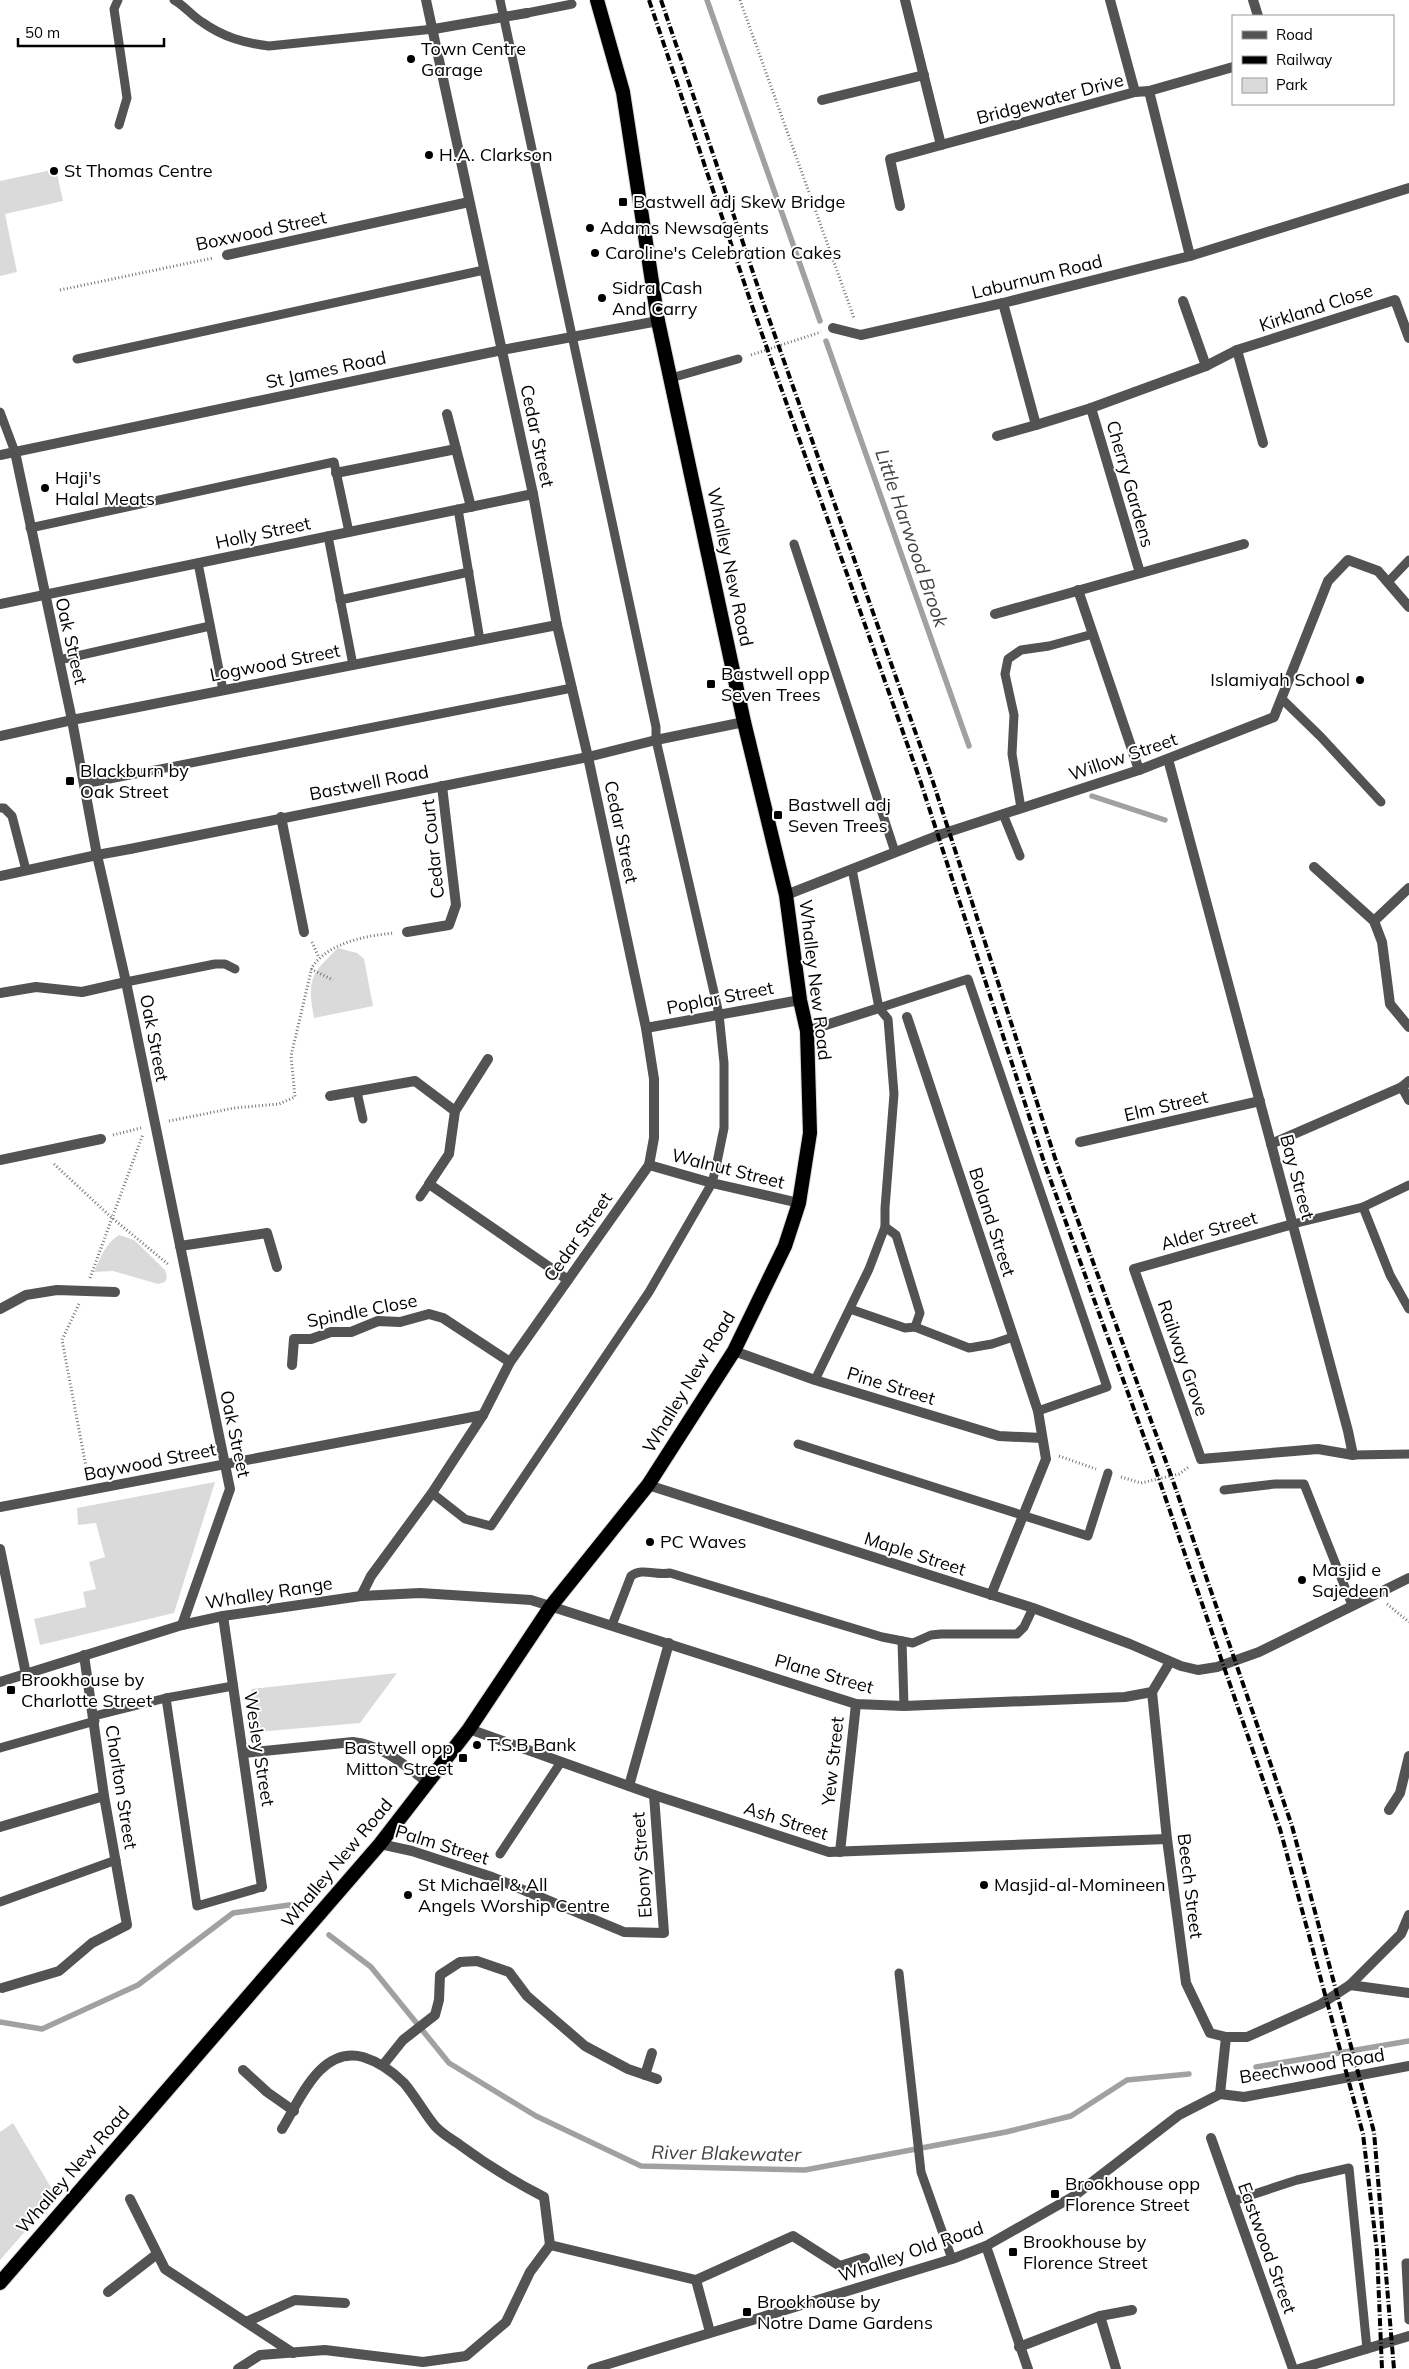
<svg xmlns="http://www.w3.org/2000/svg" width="1409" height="2369" font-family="Mulish,sans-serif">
  <rect width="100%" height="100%" fill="#fff"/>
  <g fill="#dadada">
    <path d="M56,169l7,32 -58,13 12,58 -17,4v-95z"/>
    <path d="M338,948l19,5 7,6 9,47 -59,12c-7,-39 -4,-43 24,-70z"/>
    <path d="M119,1235l15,5 31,30 2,7 -2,5 -7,2 -45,-13 -19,1c7,-15 11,-28 25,-37z"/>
    <path d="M215,1482l-41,131 -134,32 -6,-26 52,-12 -3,-15 13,-3 -7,-27 16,-5 -9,-34 -18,2 -1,-17z"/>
    <path d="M397,1673l-37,50 -103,9 -6,-43z"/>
    <path d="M13,2123l43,73 -56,64v-128z"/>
  </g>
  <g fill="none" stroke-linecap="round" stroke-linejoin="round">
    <g stroke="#a1a1a1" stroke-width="5.5">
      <path d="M707,0l113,321"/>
      <path d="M826,341l143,405"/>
      <path d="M1092,796l73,24"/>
      <path d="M329,1935l42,32 78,96 87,53 105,50 164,4 201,-38 65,-16 56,-36 62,-6"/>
      <path d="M0,2022l42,7 96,-44 95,-72 56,-8 9,6"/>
      <path d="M1256,2067l153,-26"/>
    </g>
    <g stroke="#dbdbdb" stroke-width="16">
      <path id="trunk" d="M0,2283l380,-439 89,-115 82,-123 97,-121 86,-134 51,-105 14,-43 11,-70 -3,-102 -7,-31 -14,-105 -42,-173 -86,-401 -35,-229 -26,-92"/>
    </g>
    <g stroke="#757575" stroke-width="3" stroke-dasharray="1 2.5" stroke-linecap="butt">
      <path d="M740,0l114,318"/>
      <path d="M60,290l153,-32"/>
      <path d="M751,355l70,-23"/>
      <path d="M312,942l7,16"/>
      <path d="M311,969l22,11"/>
      <path d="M169,1121l65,-13 45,-4 16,-7 -4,-41 21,-89c18,-25 53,-31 82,-34"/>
      <path d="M113,1135l28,-7"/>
      <path d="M54,1164l57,53 58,48"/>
      <path d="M90,1278l53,-144"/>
      <path d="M79,1304l-17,36 26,137"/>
      <path d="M1059,1456l37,13"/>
      <path d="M1121,1477l20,6 38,-9 11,-8"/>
      <path d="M1387,1604l22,18"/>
    </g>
    <g stroke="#535353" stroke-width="9">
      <path d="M118,0l-4,9 13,89 -8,27"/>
      <path d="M174,0c11,6 18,16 28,22 21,15 42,21 67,24l165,-17"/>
      <path d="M527,13l45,-9"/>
      <path d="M77,359l407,-89"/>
      <path d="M671,378l67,-19"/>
      <path d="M0,412l15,40"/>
      <path d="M458,509l22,131"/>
      <path d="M30,528l304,-66 15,70"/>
      <path d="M328,536l25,129"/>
      <path d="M794,544l101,308"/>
      <path d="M198,563l25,127"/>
      <path d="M1388,582l21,-22"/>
      <path d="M340,600l129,-28"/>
      <path d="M59,660l151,-34"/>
      <path d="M1282,699l39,38 60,65"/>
      <path d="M84,784l488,-96"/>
      <path d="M0,808h4l8,8 14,54"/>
      <path d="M1021,808l-9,-54 2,-39 -9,-41 3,-15 13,-9 28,-4 44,-12"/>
      <path d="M1003,814l17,42"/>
      <path d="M126,982l89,-18h10l10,5"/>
      <path d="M879,1008l89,-29 139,408 -69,24"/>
      <path d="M357,1092l6,27"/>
      <path d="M420,1197l9,-13"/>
      <path d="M1363,1207l27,68 19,34"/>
      <path d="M1293,1224l70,-17 46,-22"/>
      <path d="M885,1227l11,8 24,78 -5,14"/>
      <path d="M850,1309l55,19 10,-1 54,21 23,-4 21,-7"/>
      <path d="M815,1380l54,-111 16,-42v-19l9,-114 -6,-75 -9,-11 -27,-139"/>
      <path d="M798,1444l290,92 20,-63"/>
      <path d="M1353,1455l56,-1"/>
      <path d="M1224,1490l51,-6h29l48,121"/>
      <path d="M432,1493l33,26 26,7 158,-234 63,-109 4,-16 8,-39v-65l-5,-49 -63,-274v-13l-156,-727"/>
      <path d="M612,1625l19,-49c11,-9 25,0 39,-3l212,64 31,6 18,-8 10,-1h76l7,-7 9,-19"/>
      <path d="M902,1641l2,65"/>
      <path d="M166,1698l31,208 65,-19"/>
      <path d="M94,1716l72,-18 67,-12"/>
      <path d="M0,1748l95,-27"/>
      <path d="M500,1854l61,-92"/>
      <path d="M0,1902l116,-42"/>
      <path d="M899,1973l22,199 31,87"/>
      <path d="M1233,2201l64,-21 52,-12 18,181"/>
      <path d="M1409,2263h-3l3,57"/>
    </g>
    <path stroke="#535353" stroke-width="10" d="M97,855l33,-6"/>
    <g stroke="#535353" stroke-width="10">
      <path d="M905,0l36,145 194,-53 14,-1 41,165"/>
      <path d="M1110,0l25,92"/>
      <path d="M1253,0l5,16"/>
      <path d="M434,29l93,-16"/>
      <path d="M1149,91l84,-24"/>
      <path d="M822,100l102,-25"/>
      <path d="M900,206l-10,-47 51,-14"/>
      <path d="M227,255l242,-53"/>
      <path d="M1003,303l33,122 55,-17 49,165"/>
      <path d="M833,328l28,7 142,-32 187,-47 219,-68"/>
      <path d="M1237,350l26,93"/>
      <path d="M1206,366l31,-16 158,-50 14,38"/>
      <path d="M1091,408l115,-42 -23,-65"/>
      <path d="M447,414l24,93"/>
      <path d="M997,436l39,-11"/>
      <path d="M15,452l57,268 25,135 29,127 104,507 -48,136"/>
      <path d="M0,455l502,-105 156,-29"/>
      <path d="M336,473l120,-24"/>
      <path d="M1078,590l61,180"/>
      <path d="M0,604l533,-110"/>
      <path d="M995,614l249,-70"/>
      <path d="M0,736l72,-16 485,-95"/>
      <path d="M1168,759l180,672 5,24 -35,-6 -117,10 -67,-190 159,-45"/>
      <path d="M281,817l23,115"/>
      <path d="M130,849l458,-92 68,-17 88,-18"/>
      <path d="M1314,867l60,54 8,21 8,62 19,23"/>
      <path d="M0,876l97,-21"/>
      <path d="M786,895l156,-61 197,-64 135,-53 54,-136 20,-21 30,11 31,36"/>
      <path d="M1374,921l35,-33"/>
      <path d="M407,932l42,-7 7,-20 -14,-119"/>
      <path d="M0,993l36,-6 46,5 44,-10"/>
      <path d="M907,1017l131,394 8,48 -55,136"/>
      <path d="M646,1028l154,-28"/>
      <path d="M807,1031l72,-23"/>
      <path d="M488,1059l-33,52 -6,43 -20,30 139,96"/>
      <path d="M1402,1087l7,13"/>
      <path d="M330,1096l85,-15 40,30"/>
      <path d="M1080,1142l180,-41"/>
      <path d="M1271,1144l131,-57 7,-6"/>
      <path d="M0,1160l101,-21"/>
      <path d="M649,1165l63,18 87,20"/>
      <path d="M180,1246l87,-13 10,34"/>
      <path d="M0,1309l26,-14 31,-5 58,2"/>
      <path d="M734,1351l81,29 184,56 43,2"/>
      <path d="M292,1365l2,-26h17l20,-7h20l27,-11 22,1 29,-8 14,4 67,44"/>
      <path d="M648,1485l385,123 97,36 51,22 17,4 19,-3 42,-15 150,-74"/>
      <path d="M0,1507l483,-92"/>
      <path d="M0,1549l26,125"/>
      <path d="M361,1596l10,-20 61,-83 51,-78 27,-53 139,-197 5,-27v-59l-8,-51 -58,-271 -31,-132 -24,-131 -107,-494"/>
      <path d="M223,1616l39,271"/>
      <path d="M0,1682l182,-57 41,-9 138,-20 59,-3 111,7 325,104 48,2 221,-9 27,-5 18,-30"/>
      <path d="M1152,1692l15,147 19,144 24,50 16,4"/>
      <path d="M469,1729l185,66 175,57 338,-13"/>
      <path d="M244,1753l109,-11c29,3 52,23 75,41"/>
      <path d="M629,1786l40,-143"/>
      <path d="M1389,1810l11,-17 9,-37"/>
      <path d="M0,1827l104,-31"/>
      <path d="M380,1844l32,7 80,26 132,55 40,1 -10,-138"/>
      <path d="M840,1852l16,-148"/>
      <path d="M1350,1985l59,8"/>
      <path d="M2,1988l57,-17 33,-28 35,-18 -23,-129 -20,-141"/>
      <path d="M383,2065l20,-25 32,-25 4,-15 1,-25 20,-13 17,-1 32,11 18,24 58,50 43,23 29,10"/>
      <path d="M243,2070l24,22 27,19"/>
      <path d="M645,2075l7,-22"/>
      <path d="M282,2129c18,-29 38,-83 81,-72 16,5 29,14 41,26 12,14 20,30 31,43 7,8 17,13 25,19 27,20 53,36 84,52l6,48"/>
      <path d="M1211,2138l82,231"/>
      <path d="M130,2199l35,70 128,84"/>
      <path d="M986,2246l42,123"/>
      <path d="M696,2280l97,-44 47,30 25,-8"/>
      <path d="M108,2292l49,-38"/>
      <path d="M1100,2316l16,53"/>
      <path d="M246,2322l49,-22 50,3"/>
      <path d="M1019,2347l81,-31 32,-6"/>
      <path d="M238,2369l22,-14 65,-5 98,12 43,-6 40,-34 24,-50 20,-27 146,35 14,52"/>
      <path d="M1299,2369l110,-33"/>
    </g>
    <g stroke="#535353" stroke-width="10">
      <path d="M1220,2094l6,-57h21l74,-33 29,-19 51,-51 8,-19"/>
      <path d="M1220,2094l24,3 165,-31"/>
      <path d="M592,2369l360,-110 34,-13 88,-50 105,-81 41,-21"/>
    </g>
    <use href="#trunk" stroke="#000" stroke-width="14"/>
    <g stroke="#000" stroke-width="4" stroke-dasharray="8 2.5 1 2.5" stroke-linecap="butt">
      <path d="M649,0l102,303 170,480 123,379 108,297 128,370 83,305 14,117 5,118"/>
      <path d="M661,0l101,299 170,480 123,379 117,320 120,348 82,306 20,237"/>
    </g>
  </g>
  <g fill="#000" stroke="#fff" stroke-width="2">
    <circle cx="411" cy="59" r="5"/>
    <circle cx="429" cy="155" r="5"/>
    <circle cx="54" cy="171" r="5"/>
    <rect x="618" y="197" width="10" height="10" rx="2.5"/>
    <circle cx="590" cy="228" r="5"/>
    <circle cx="595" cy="253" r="5"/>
    <circle cx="602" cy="298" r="5"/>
    <circle cx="45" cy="488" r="5"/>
    <circle cx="1360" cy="680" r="5"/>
    <rect x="706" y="679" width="10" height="10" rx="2.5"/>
    <rect x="65" y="776" width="10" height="10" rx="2.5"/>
    <rect x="773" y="810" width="10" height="10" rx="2.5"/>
    <circle cx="650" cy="1542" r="5"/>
    <circle cx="1302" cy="1580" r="5"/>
    <rect x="6" y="1685" width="10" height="10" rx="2.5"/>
    <circle cx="477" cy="1745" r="5"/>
    <rect x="458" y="1753" width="10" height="10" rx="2.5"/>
    <circle cx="984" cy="1885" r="5"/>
    <circle cx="408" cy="1895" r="5"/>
    <rect x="1050" y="2189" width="10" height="10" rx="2.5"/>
    <rect x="1008" y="2247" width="10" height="10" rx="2.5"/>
    <rect x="742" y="2307" width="10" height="10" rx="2.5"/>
  </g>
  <g text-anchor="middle" stroke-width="4" stroke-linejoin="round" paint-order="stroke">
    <g font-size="18" fill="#000" stroke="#fff" text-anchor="start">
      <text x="421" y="55">Town Centre<tspan x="421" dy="21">Garage</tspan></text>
      <text x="439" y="161">H.A. Clarkson</text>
      <text x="64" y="177">St Thomas Centre</text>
      <text x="633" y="208">Bastwell adj Skew Bridge</text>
      <text x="600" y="234">Adams Newsagents</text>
      <text x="605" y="259">Caroline's Celebration Cakes</text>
      <text x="612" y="294">Sidra Cash<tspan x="612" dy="21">And Carry</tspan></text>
      <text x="55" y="484">Haji's<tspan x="55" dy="21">Halal Meats</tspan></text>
      <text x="721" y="680">Bastwell opp<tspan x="721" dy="21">Seven Trees</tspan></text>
      <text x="1350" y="686" text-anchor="end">Islamiyah School</text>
      <text x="80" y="777">Blackburn by<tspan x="80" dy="21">Oak Street</tspan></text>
      <text x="788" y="811">Bastwell adj<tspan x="788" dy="21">Seven Trees</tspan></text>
      <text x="660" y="1548">PC Waves</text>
      <text x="1312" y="1576">Masjid e<tspan x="1312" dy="21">Sajedeen</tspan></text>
      <text x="21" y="1686">Brookhouse by<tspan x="21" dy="21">Charlotte Street</tspan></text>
      <text x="487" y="1751">T.S.B Bank</text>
      <text x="453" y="1754" text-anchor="end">Bastwell opp<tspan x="453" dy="21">Mitton Street</tspan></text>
      <text x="418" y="1891">St Michael &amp; All<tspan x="418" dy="21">Angels Worship Centre</tspan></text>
      <text x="994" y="1891">Masjid-al-Momineen</text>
      <text x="1065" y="2190">Brookhouse opp<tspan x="1065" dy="21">Florence Street</tspan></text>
      <text x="1023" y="2248">Brookhouse by<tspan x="1023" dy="21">Florence Street</tspan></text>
      <text x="757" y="2308">Brookhouse by<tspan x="757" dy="21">Notre Dame Gardens</tspan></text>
    </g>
    <g font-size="18" fill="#000" stroke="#fff">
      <text transform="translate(1050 99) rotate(-15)" y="6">Bridgewater Drive</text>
      <text transform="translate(261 231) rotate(-12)" y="6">Boxwood Street</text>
      <text transform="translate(1037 277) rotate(-14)" y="6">Laburnum Road</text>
      <text transform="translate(1316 308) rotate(-18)" y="6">Kirkland Close</text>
      <text transform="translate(326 370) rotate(-12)" y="6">St James Road</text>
      <text transform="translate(537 436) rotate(78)" y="6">Cedar Street</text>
      <text transform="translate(1130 484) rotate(74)" y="6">Cherry Gardens</text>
      <text transform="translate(263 533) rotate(-12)" y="6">Holly Street</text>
      <text transform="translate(730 567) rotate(78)" y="6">Whalley New Road</text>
      <text transform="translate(71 641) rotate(77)" y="6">Oak Street</text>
      <text transform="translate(275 663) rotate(-11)" y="6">Logwood Street</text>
      <text transform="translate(1123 757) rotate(-19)" y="6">Willow Street</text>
      <text transform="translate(369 783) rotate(-11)" y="6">Bastwell Road</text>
      <text transform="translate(621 832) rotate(78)" y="6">Cedar Street</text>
      <text transform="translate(433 849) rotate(-96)" y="6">Cedar Court</text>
      <text transform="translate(815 980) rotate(83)" y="6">Whalley New Road</text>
      <text transform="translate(720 998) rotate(-11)" y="6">Poplar Street</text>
      <text transform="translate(154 1038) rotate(79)" y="6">Oak Street</text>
      <text transform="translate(1166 1106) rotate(-13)" y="6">Elm Street</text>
      <text transform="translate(728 1169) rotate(14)" y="6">Walnut Street</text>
      <text transform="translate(1297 1177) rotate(75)" y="6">Bay Street</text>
      <text transform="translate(992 1222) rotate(72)" y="6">Boland Street</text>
      <text transform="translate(1209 1231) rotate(-16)" y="6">Alder Street</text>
      <text transform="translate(578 1237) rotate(-55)" y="6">Cedar Street</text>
      <text transform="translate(362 1311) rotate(-11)" y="6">Spindle Close</text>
      <text transform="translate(1183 1358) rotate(71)" y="6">Railway Grove</text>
      <text transform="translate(689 1382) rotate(-59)" y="6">Whalley New Road</text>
      <text transform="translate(891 1386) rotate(17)" y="6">Pine Street</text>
      <text transform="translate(235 1434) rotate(78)" y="6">Oak Street</text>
      <text transform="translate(150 1462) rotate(-11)" y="6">Baywood Street</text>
      <text transform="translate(915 1554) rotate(18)" y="6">Maple Street</text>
      <text transform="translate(269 1593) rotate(-9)" y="6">Whalley Range</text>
      <text transform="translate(824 1674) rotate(16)" y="6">Plane Street</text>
      <text transform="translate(259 1749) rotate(81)" y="6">Wesley Street</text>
      <text transform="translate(833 1761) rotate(-84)" y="6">Yew Street</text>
      <text transform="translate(121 1787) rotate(81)" y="6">Chorlton Street</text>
      <text transform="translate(786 1821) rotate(18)" y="6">Ash Street</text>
      <text transform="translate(442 1845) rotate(17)" y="6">Palm Street</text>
      <text transform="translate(337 1863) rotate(-50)" y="6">Whalley New Road</text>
      <text transform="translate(642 1865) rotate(-94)" y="6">Ebony Street</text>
      <text transform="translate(1190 1886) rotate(83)" y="6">Beech Street</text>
      <text transform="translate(1312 2066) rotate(-9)" y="6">Beechwood Road</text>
      <text transform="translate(73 2170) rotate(-49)" y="6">Whalley New Road</text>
      <text transform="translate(1267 2248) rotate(70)" y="6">Eastwood Street</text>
      <text transform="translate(911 2252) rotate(-19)" y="6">Whalley Old Road</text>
    </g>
    <g font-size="19" font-style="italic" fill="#424242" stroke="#fff">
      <text transform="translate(912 538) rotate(71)" y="7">Little Harwood Brook</text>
      <text transform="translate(726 2153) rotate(1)" y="7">River Blakewater</text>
    </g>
  </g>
  <rect x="1232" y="15" width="162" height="90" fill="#ffffff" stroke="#999999"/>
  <rect x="1242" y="31" width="25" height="8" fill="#535353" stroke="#999999"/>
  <text x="1276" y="40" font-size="15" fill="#000000">Road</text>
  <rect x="1242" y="56" width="25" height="8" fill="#000000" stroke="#999999"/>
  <text x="1276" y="65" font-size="15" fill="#000000">Railway</text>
  <rect x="1242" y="78" width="25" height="15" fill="#dadada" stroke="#999999"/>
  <text x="1276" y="90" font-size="15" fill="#000000">Park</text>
  <path d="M18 38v8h146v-8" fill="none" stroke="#000000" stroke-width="2.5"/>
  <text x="25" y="38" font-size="15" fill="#000000" stroke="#ffffff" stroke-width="4" paint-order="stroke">50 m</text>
</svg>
